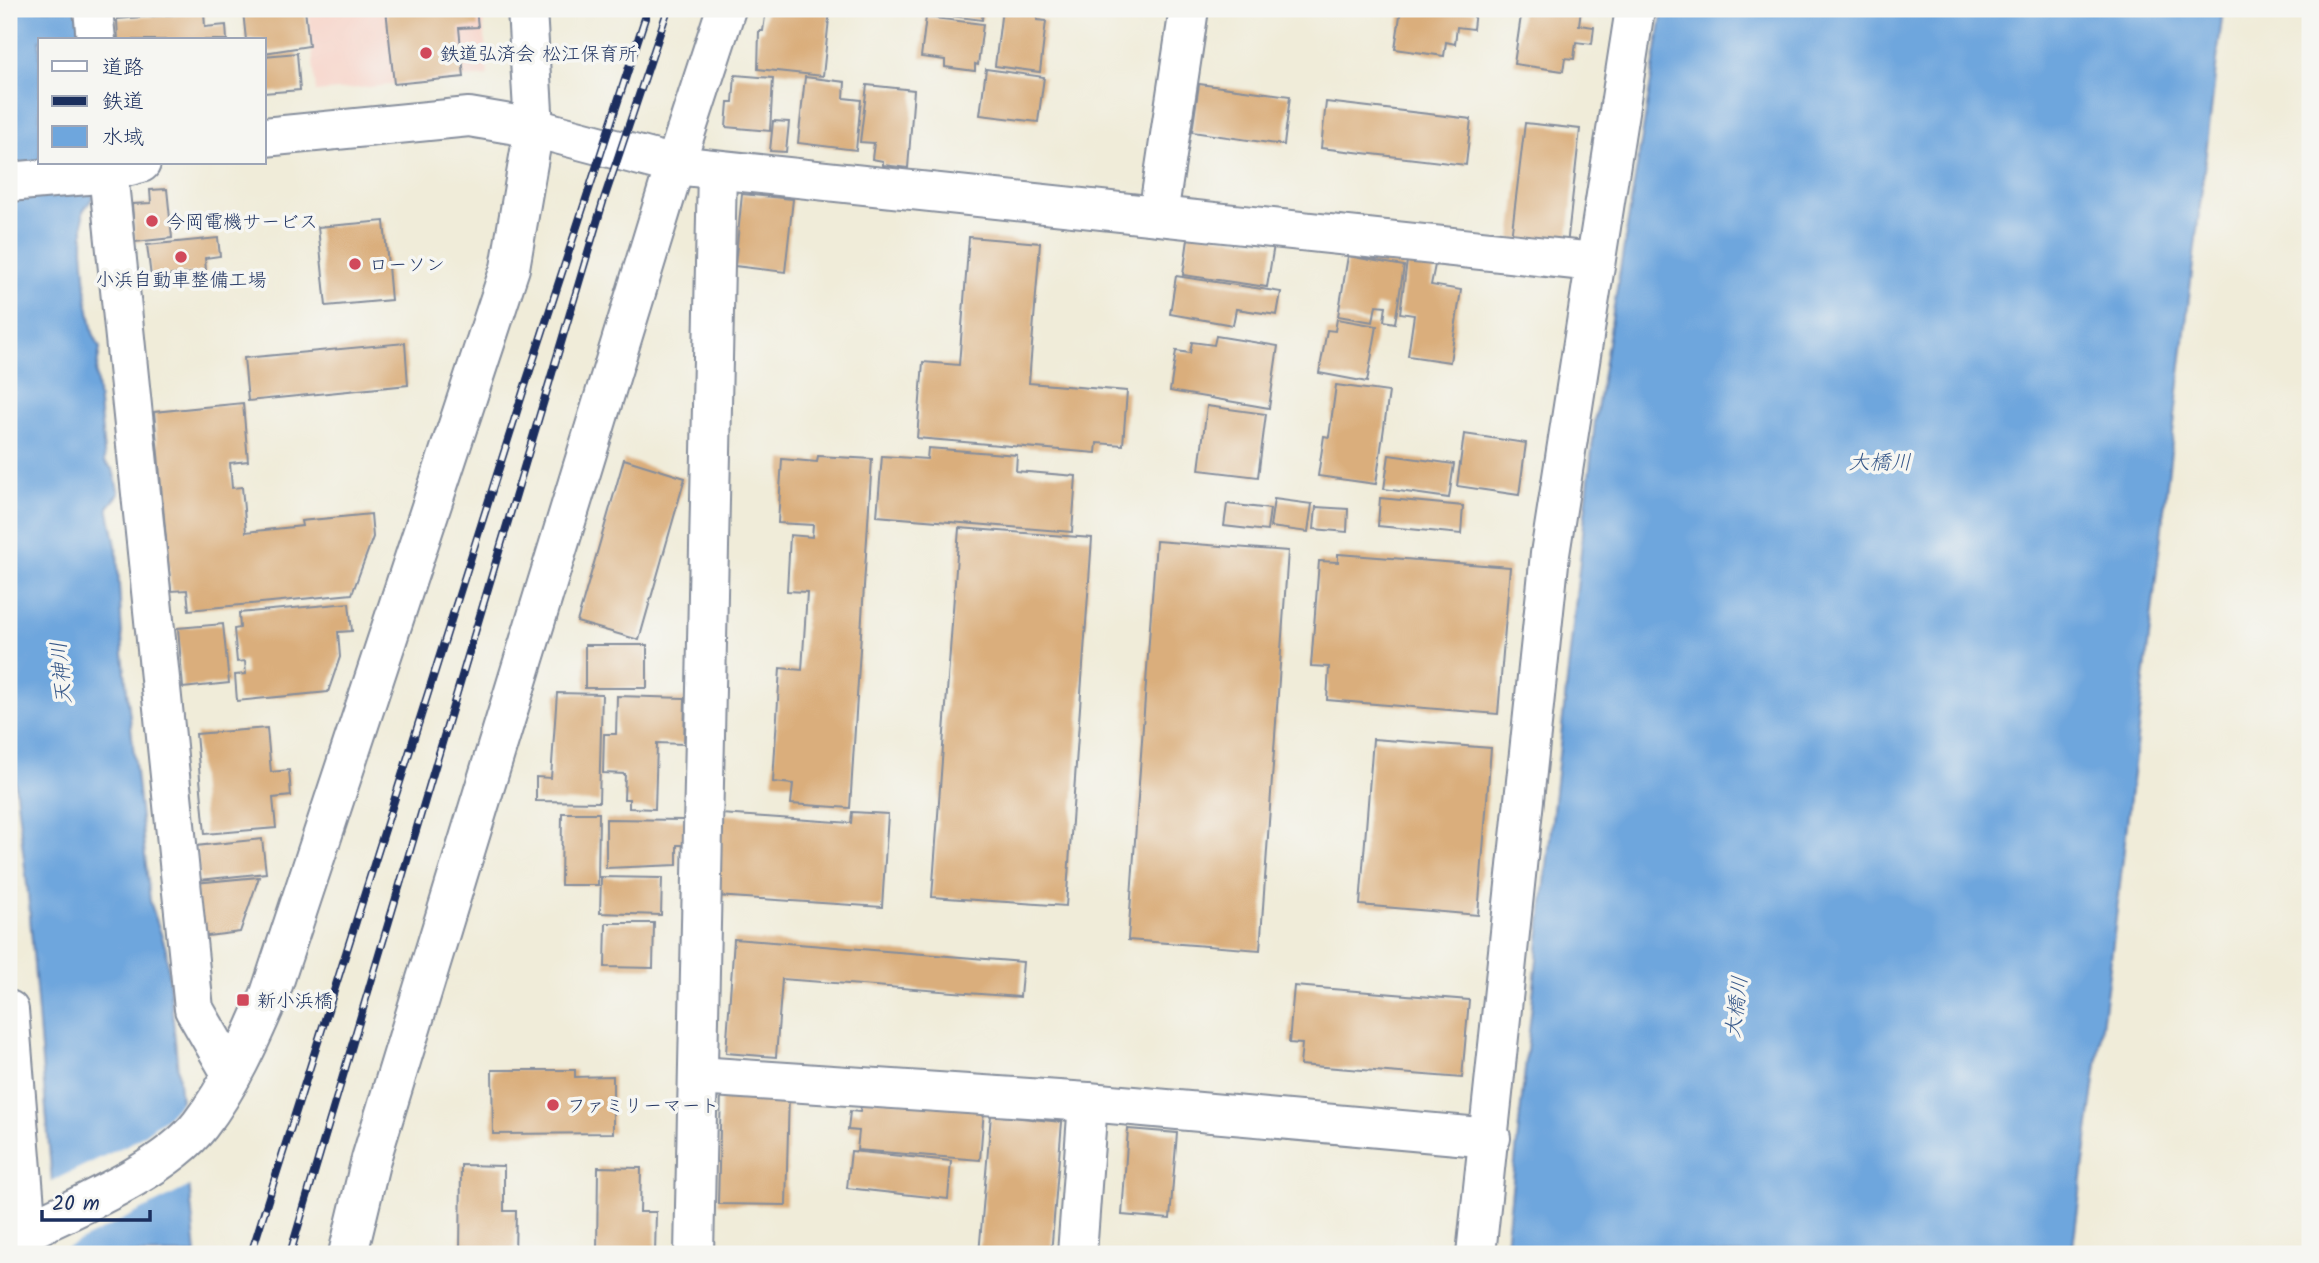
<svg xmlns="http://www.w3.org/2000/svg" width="2319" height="1263" font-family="Kalam,'Klee One',sans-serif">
  <rect width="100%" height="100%" fill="#f6f6f2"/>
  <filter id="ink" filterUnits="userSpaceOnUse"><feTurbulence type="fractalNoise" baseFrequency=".0143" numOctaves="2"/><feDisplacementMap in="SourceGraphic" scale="14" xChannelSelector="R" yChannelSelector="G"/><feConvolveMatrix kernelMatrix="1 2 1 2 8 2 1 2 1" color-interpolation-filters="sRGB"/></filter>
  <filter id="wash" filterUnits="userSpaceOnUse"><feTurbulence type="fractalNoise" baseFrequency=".00686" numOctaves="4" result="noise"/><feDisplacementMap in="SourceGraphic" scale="28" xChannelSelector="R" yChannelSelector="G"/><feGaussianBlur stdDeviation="1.57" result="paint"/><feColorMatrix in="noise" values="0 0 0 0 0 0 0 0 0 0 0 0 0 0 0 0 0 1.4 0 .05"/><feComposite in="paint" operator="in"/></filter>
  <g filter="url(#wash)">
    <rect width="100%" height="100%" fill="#f0ecd9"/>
    <path fill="#f7d1c6" d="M308,9h174l6,67 -172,16z"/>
    <g fill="#6ea6dd" stroke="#446a9e" stroke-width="2">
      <path d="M9,9h69l2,31h-40v123l54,33 -11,15v39l4,50 6,33 7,15 -4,25 9,89 8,8 6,24 -11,13 9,44 6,103 27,247 16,48 30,305h-138l-30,-361 -19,-161z"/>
      <path d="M1663,9h560l-110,934 -41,311h-567l90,-832z"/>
    </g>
    <path fill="#f0ecd9" d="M183,1099l11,85 -140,70 -8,-70 87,-42 33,-24z"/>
    <g id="blocks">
      <g fill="#daae7b">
        <path d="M264,9h41l4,37 -45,7v-13h-18l-3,-29z"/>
        <path d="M386,9h90l2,18 -19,1 5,49 -70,7z"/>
        <path d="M766,9h64l-7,67 -65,-7 1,-38h4z"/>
        <path d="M920,9h63l-1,11 -62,-8z"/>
        <path d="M1002,9h36l-1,11 9,1 -6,51 -45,-6z"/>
        <path d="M1401,9l74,2 -2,18 -16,-2 -2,17 -9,-2 -2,14 -49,-7z"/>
        <path d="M1522,9h59l-2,16 15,2 -2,17 -16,-2 -2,17 -9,-1 -2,13 -49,-7z"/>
        <path d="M204,12l1,15 21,-2 1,15h-109l-1,-21z"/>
        <path d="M926,17l57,7 -5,41 -3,-1v7l-30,-4v-7l-24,-3z"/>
        <path d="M297,53l3,37 -36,3v-37z"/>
        <path d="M986,69l58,8 -6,45 -58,-7z"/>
        <path d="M735,75l38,3 -3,53 -44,-4 2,-25h5z"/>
        <path d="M805,77l40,5 -1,16 17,2 -5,50 -58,-7z"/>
        <path d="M1199,84l91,12 -6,49 -92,-13z"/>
        <path d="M867,85l47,5 -6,78 -25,-3v-4l-11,-2 2,-16 -14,-1z"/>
        <path d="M1326,102l145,17 -5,46 -145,-17z"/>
        <path d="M773,121l16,1 -3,30 -16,-1z"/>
        <path d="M1525,123l55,6 -13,117 -56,-7z"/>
        <path d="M167,189l5,49 -37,4 -3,-38 19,-1 -1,-13z"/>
        <path d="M742,194l51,5 -8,73 -50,-6z"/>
        <path d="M384,221l7,79 -65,6 -8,-79z"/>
        <path d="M1189,232l85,13 -7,42 -84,-12z"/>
        <path d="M969,237l71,6 -11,140 98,8 -4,54 -26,-2 -1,10 -179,-15 6,-76 36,3z"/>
        <path d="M218,238l2,18 -15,2 1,14 -55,5 -4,-32z"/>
        <path d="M1348,256l56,10 -9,57 -11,-2 2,-15 -10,-1 -3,17 -35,-6z"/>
        <path d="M1407,261l28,4 -4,20 30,5 -11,72 -42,-6 6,-41 -14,-2z"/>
        <path d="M1176,276l105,16 -4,23 -41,-6 -3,16 -63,-11z"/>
        <path d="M1337,319l40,7 -10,56 -48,-9 8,-43 8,1z"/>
        <path d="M1216,336l62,10 -9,62 -99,-17 6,-40 14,2 2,-11 22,3z"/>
        <path d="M405,343l3,42 -160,16 -4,-43z"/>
        <path d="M1336,385l53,7 -13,92 -58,-8 6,-40 5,1z"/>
        <path d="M243,403l5,58 -18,2 2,25 10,-1 4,45 56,-6 -1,-5 70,-7 2,23 -21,57 -163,16 -2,-20 -16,1 -17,-179z"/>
        <path d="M1207,406l59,8 -8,63 -59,-7z"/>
        <path d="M1464,434l62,9 -7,52 -62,-9z"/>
        <path d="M928,448l89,7 -1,16 60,5 -4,56 -195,-16 5,-60 45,3z"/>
        <path d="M1389,455l65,9 -5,34 -65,-9z"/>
        <path d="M818,456l54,3 -22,349 -59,-4 2,-20 -20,-2 7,-114 22,2 5,-78 -20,-1 3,-56 22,2 1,-12 -35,-2 4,-64 35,3z"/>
        <path d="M624,459l61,19 -46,162 -62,-18z"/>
        <path d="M1380,498l83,8 -2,28 -83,-8z"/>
        <path d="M1274,499l38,5 -4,28 -38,-5z"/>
        <path d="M1227,504l43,5 -3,22 -43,-5z"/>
        <path d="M1316,507l32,2 -1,23 -33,-3z"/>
        <path d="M959,528l133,10 -26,368 -134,-9z"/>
        <path d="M1156,541l132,10 -28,399 -132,-10z"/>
        <path d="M1338,554l172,13 -12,147 -171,-14 2,-33 -18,-1 8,-105 19,1z"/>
        <path d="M349,603l3,28 -14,1 2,25 -12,35 -91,9 -2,-26 11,-1 -1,-13 -8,1 -3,-33 6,-1 -1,-15z"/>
        <path d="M223,624l6,59 -46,5 -5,-60z"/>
        <rect x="585" y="645" width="62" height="43"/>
        <path d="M557,693l45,1 -3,108 -63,-1v-24l15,1z"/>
        <path d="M617,696l68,2 -1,46 -27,-1 -2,66 -26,-1v-9h-5l1,-25 -22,-1 1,-39h12z"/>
        <path d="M267,728l4,44 18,-2 2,26 -18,2 3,30 -71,6 -9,-100z"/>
        <path d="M1373,739l118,9 -13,167 -118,-10z"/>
        <path d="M852,812l36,2 -6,93 -166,-11 5,-82 130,9z"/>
        <path d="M562,813h37l-1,72h-37z"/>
        <path d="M606,819l79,1v25h-8v20l-71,3z"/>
        <path d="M262,839l4,34 -66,7 -4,-34z"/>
        <path d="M259,877l-19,55 -40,5 -5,-54z"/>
        <path d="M601,877l61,1 -1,37 -61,-2z"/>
        <path d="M606,923h48l-1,45 -48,-1z"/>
        <path d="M734,939l289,23 -3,35 -238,-18 -6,78 -50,-4z"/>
        <path d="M1294,986l175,14 -7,78 -162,-13 2,-21 -13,-1z"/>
        <path d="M492,1070h83v7l38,-1v57l-120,1z"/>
        <path d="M721,1091l68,2 -3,112 -68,-1z"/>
        <path d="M862,1098l122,11 -4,51 -123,-10 2,-19 -11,-1 2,-19 10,1z"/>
        <path d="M991,1115l71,7 -11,132h-72z"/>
        <path d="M1128,1129l49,4 -7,86 -48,-4z"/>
        <path d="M851,1151l100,10 -3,38 -101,-11z"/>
        <path d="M461,1165l43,1v45h12l-1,43h-55z"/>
        <path d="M598,1167l43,1 -1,44h16l-1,42h-58z"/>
      </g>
    </g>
  </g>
  <g filter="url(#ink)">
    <use href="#blocks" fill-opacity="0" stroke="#868e9c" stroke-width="2"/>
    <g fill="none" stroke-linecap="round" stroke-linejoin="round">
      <g stroke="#868e9c" stroke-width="42">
        <g id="street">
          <path d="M93,9l3,31"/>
          <path d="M534,128l141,37 919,97"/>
          <path d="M107,163l87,846 38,66"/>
          <path d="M9,182l89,-8"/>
          <path d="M1158,215l31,-206"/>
          <path d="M9,1010l18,221"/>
          <path d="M698,1076l390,26 403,36"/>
          <path d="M694,1254l23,-1084"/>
          <path d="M1077,1254l11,-152"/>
          <path d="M1476,1254l74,-700 85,-545"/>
        </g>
      </g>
      <g stroke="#868e9c" stroke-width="42">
        <g id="secondary">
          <path d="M264,137l205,-20 65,11"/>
          <path d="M98,174l43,-11"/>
          <path d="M9,1240c54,-28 154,-67 191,-115 30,-39 51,-86 70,-131l240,-726 24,-140 -7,-119"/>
          <path d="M348,1254l23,-95 304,-994 51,-156"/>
        </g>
      </g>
      <use href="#street" stroke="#fff" stroke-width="38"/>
      <use href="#secondary" stroke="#fff" stroke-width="38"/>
      <g stroke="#1b2f5e" stroke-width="8">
        <g id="rail">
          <path d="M251,1254l273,-865 124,-380"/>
          <path d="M290,1254l313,-1052 65,-193"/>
        </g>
      </g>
      <use href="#rail" stroke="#f6f6f2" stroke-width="5" stroke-dasharray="16" stroke-linecap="butt"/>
    </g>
  </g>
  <g fill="#d1495b" stroke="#f6f6f2" stroke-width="2.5">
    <circle cx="426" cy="53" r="7"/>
    <circle cx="152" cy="221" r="7"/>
    <circle cx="181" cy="257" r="7"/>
    <circle cx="355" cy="264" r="7"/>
    <rect x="236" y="993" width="14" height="14" rx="3.5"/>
    <circle cx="553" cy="1105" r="7"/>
  </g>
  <g text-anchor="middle" stroke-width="7" stroke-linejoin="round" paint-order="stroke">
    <g font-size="19" fill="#1b2f5e" stroke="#f6f6f2" text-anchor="start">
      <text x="440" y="60">鉄道弘済会 松江保育所</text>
      <text x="166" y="228">今岡電機サービス</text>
      <text x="369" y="271">ローソン</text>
      <text x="181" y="286" text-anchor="middle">小浜自動車整備工場</text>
      <text x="257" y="1007">新小浜橋</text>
      <text x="567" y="1112">ファミリーマート</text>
    </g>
    <g font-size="21" font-style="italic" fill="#38598a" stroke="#f6f6f2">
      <text x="1880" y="469">大橋川</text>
      <text transform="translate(61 673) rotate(-95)" y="7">天神川</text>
      <text transform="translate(1736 1007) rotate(-83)" y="7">大橋川</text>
    </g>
  </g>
  <rect width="2319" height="1263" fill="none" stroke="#f6f6f2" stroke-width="35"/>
  <rect x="38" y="38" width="228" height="126" fill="#f6f6f2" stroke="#9ea6b7" stroke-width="2"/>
  <rect x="52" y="61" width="35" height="10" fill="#ffffff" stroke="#9ea6b7" stroke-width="2"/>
  <text x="102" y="74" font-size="21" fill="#1b2f5e">道路</text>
  <rect x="52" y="96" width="35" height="10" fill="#1b2f5e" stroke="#9ea6b7" stroke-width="2"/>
  <text x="102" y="108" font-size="21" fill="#1b2f5e">鉄道</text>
  <rect x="52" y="126" width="35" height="21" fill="#6ea6dd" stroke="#9ea6b7" stroke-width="2"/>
  <text x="102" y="144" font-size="21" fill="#1b2f5e">水域</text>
  <path d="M42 1210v10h108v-10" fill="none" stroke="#1b2f5e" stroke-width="3.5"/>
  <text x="52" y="1210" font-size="21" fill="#1b2f5e" stroke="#f6f6f2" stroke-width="5" paint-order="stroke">20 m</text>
</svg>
